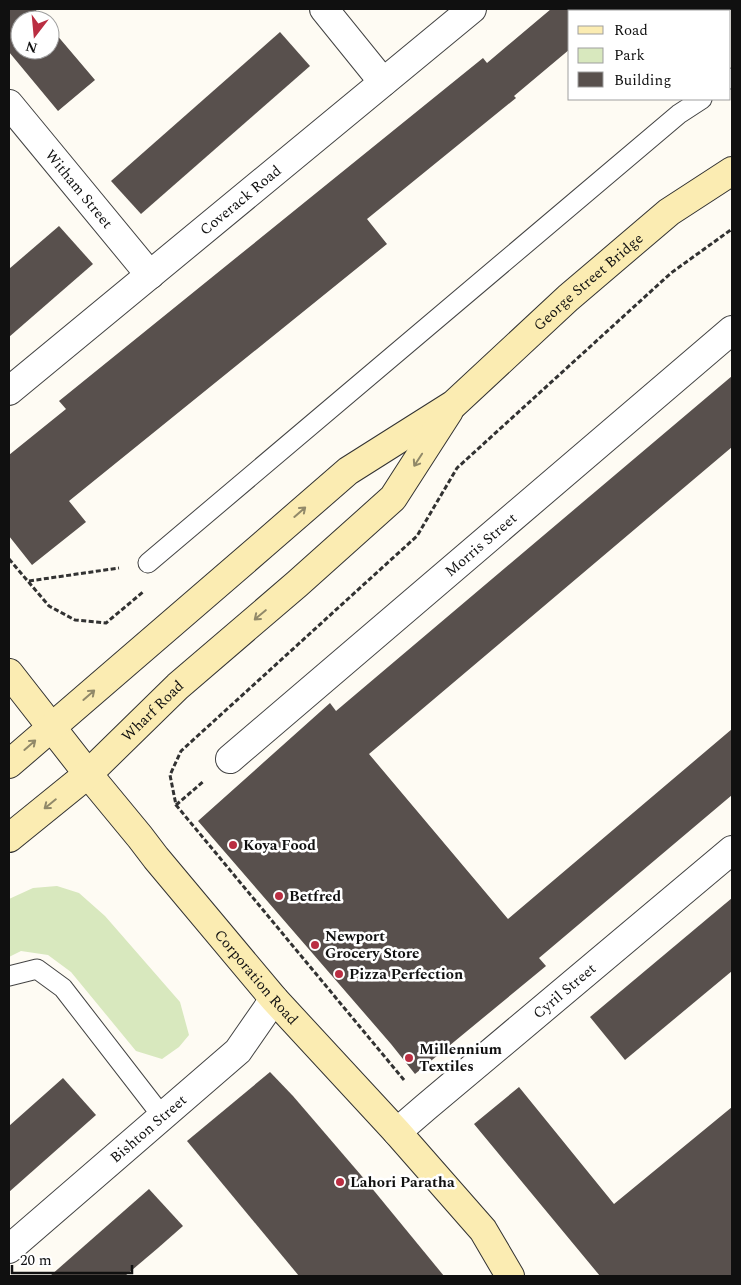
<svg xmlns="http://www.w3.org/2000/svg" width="741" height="1285" font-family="Spectral,serif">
  <rect width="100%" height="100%" fill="#fefbf3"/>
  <path fill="#d8e8be" d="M57,886l22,7 26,23 75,86 9,33 -10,12 -17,12 -26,-8 -65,-79 -23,-17 -27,-4 -12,6v-58l24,-11z"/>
  <g fill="#58504d">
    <path d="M9,9h26l9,11h-24v30h30v-23l45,53 -37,31 -49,-59z"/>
    <path d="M551,9h19v40l-56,47 2,2 -149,121 20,25 -318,257 17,21 -54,43 -23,-29v-81l57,-46 -7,-8 424,-343 4,5z"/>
    <path d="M280,32l30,34 -169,148 -30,-33z"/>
    <path d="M59,226l34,38 -84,73v-68z"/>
    <path d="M732,376v71l-363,307 139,165 224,-190v66l-193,163 7,8 -131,108 -24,-30 -193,-223 132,-118 6,8z"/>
    <path d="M732,898v73l-107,89 -35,-43z"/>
    <path d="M270,1072l23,24 73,85 78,95h-145l-112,-135z"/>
    <path d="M63,1078l33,37 -87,77v-66z"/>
    <path d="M519,1087l95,117 118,-97v169h-132l-126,-152z"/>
    <path d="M149,1189l34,37 -25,22 -33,28h-75z"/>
  </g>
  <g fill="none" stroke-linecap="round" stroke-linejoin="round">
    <g stroke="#434343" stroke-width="21">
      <g id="lane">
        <path d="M730,79l2,-1"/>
        <path d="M148,563l531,-449 23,-15"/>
        <path d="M9,976l28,-7 26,19 99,128"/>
      </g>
    </g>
    <g stroke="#434343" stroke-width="30">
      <g id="street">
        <path d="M324,9l59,73"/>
        <path id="s1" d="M9,104l141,171"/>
        <path id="s2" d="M9,391l463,-382"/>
        <path id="s3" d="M230,759l502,-429"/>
        <path id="s4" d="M397,1132l29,-25 306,-257"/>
        <path id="s5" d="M9,1249l229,-198 36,-52"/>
      </g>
    </g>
    <g stroke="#323232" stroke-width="30">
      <g id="secondary">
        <path id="s6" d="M9,673l79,101 52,63 16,21 118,141 123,133 86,98 27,46"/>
        <path id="s7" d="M9,764l255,-220 84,-73 106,-67 114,-106 101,-86 63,-41"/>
        <path id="s8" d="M9,838l79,-64 90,-88 119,-102 96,-86 56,-87"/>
      </g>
    </g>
    <g stroke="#323232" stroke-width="3" stroke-dasharray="5 2.5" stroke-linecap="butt">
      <path d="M9,559l40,47 26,14 31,3 37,-31"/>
      <path d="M29,581l90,-13"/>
      <path d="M176,805l28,-24"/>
      <path d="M404,1080l-228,-275 -6,-30 11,-24 236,-215 40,-68 214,-195 61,-44"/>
    </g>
    <use href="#lane" stroke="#fff" stroke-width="19"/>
    <use href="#street" stroke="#fff" stroke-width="28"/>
    <use href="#secondary" stroke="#fbecb2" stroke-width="28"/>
  </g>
  <defs><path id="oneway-shaft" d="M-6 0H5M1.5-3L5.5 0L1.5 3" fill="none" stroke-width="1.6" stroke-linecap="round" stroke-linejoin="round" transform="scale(1.25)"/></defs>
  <g stroke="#918969">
    <use href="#oneway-shaft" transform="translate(418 460) rotate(123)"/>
    <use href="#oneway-shaft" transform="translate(300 512) rotate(-41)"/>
    <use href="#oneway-shaft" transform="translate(260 615) rotate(140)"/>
    <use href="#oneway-shaft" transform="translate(89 695) rotate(-41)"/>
    <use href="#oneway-shaft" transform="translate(30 745) rotate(-41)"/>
    <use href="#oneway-shaft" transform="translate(50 804) rotate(141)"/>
  </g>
  <g fill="#ba2e42" stroke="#fff" stroke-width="2">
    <circle cx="233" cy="845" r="5"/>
    <circle cx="279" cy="896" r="5"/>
    <circle cx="315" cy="945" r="5"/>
    <circle cx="339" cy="974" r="5"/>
    <circle cx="409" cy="1058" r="5"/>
    <circle cx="340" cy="1182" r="5"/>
  </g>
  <g text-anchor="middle" stroke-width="5" stroke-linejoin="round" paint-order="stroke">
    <g font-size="15" fill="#101010" stroke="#fff">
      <text dy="5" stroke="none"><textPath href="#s1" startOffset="110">Witham Street</textPath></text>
      <text dy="5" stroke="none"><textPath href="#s2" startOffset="300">Coverack Road</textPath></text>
      <text dy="5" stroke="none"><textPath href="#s7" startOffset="755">George Street Bridge</textPath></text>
      <text dy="5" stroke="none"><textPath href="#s3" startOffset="330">Morris Street</textPath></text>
      <text dy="5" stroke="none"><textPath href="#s8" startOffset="192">Wharf Road</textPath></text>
      <text dy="5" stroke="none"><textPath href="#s6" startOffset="392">Corporation Road</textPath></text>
      <text dy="5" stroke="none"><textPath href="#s4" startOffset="219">Cyril Street</textPath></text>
      <text dy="5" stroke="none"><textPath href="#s5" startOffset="184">Bishton Street</textPath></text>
    </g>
    <g font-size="15" font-weight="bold" fill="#101010" stroke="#fff" text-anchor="start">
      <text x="243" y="850">Koya Food</text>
      <text x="289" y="901">Betfred</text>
      <text x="325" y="941">Newport<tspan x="325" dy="17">Grocery Store</tspan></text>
      <text x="349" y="979">Pizza Perfection</text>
      <text x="419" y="1054">Millennium<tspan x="419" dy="17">Textiles</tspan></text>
      <text x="350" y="1187">Lahori Paratha</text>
    </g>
  </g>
  <rect width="741" height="1285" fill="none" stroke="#101010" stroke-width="20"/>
  <rect x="568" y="10" width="162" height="90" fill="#ffffff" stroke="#9f9f9f"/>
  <rect x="578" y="26" width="25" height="8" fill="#fbecb2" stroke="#9f9f9f"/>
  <text x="614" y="35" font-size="15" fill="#101010">Road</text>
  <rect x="578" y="48" width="25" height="15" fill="#d8e8be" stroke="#9f9f9f"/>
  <text x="614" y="60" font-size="15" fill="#101010">Park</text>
  <rect x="578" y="72" width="25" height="15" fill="#58504d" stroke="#9f9f9f"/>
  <text x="614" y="85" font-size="15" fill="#101010">Building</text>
  <g transform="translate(35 35) rotate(196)"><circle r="24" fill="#ffffff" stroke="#9f9f9f"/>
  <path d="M0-4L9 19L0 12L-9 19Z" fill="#ba2e42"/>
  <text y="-8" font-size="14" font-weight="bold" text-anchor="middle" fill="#101010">N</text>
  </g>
  <path d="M12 1265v8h120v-8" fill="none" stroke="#101010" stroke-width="2.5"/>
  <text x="20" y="1265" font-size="15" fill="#101010" stroke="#ffffff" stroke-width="4" paint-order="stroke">20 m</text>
</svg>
